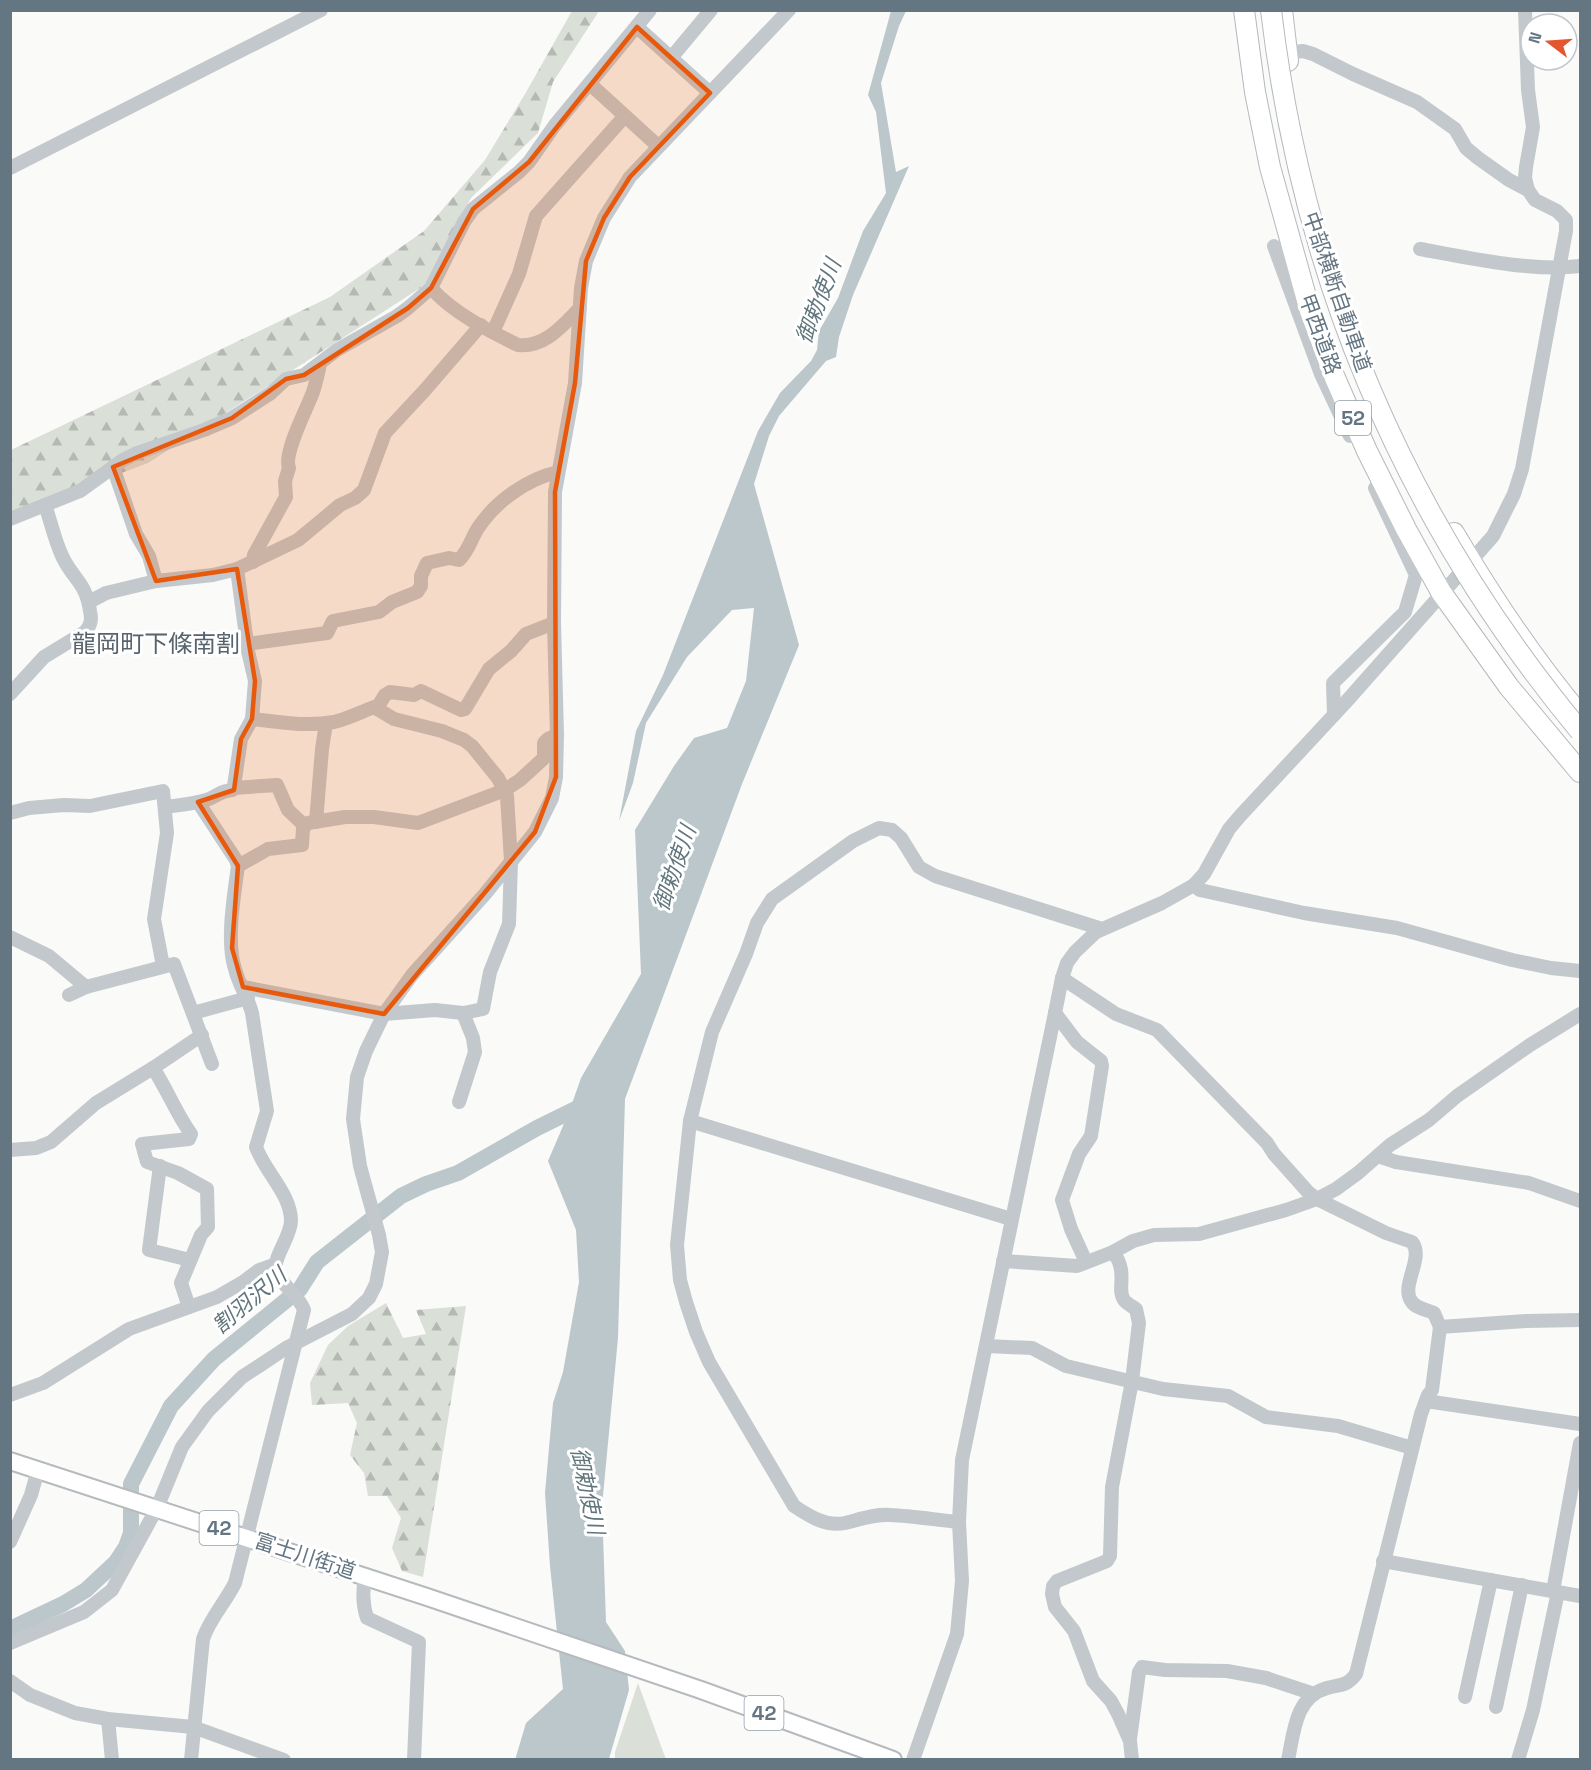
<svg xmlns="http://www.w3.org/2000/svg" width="1591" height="1770" font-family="'Space Grotesk','Noto Sans JP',sans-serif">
  <defs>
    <pattern id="forest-firs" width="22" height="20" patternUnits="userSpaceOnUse" patternTransform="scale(1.5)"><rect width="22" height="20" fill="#dadfd7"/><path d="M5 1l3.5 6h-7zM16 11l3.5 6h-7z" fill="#b4b9b4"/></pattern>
  </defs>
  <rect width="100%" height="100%" fill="#fafaf8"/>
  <path fill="#dadfd7" d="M638,1683l26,71 2,5h-51v-7z"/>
  <g fill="url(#forest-firs)">
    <path d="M572,11h27l-46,71 -15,51 -67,65 -46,87 -277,178 -137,52v-65l319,-153 94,-66 61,-71 40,-66z"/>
    <path d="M386,1303l17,35 23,-4 -10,-24 50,-4 -43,271 -21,-6 -10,-23 9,-30 -14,-22h-19l-4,-23 -14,-18 7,-32 -9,-20 -36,2 -2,-22 18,-38 20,-19z"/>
  </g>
  <path fill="#bbc7cb" d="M891,11h15l-7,15 -18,57 15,89 13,-6 -56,129 -14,42 -3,20 -10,4 -47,55 -10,20 -15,48 45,161 -57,139 -117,315 -7,239 -16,168 4,116 19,29 4,39 -20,69 -94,1 11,-37 37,-34 -13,-123 -5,-73 8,-90 10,-31 16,-90 -3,-52 -28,-69 21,-49 12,-34 60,-104 -6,-144 39,-64 20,-28 33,-10 19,-47 8,-73 -22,2 -45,47 -41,66 -13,60 -14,38 17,-90 27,-56 95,-244 22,-38 31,-32 6,-11 2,-19 19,-33 25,-67 23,-38 -10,-81 -8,-17z"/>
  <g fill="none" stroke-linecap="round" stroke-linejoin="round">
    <path stroke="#bbc7cb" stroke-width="16" d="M10,1629l53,-25 23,-14 30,-28 10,-15 5,-14v-49l40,-78 43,-47 86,-70 17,-27 84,-66 25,-12 32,-11 79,-45 53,-26"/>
    <g stroke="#b5babe" stroke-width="20">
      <path id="major" d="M10,1461l417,136 274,93 192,70"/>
    </g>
    <g stroke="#b4b9bd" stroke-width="22">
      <g id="highway">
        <path d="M1244,10l11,82 15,75 40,144 25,67 32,73 39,78 35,63 68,95 71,85"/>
        <path d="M1282,10l6,51"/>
        <path d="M1454,533c37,63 79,126 126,182"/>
      </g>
    </g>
    <g stroke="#c3c8cc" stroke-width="14">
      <path d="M1525,10l3,80 5,37 -7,40 -1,11 3,12"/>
      <path d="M637,27l73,66"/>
      <path d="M671,58l40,-48"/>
      <path d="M590,84l68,62"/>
      <path d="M10,168l311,-158"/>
      <path d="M1274,246l47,128 29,62"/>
      <path d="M1420,249c49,9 112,23 160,17"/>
      <path d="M431,288c22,25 58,43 87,57 27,3 45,-20 62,-37"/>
      <path d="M493,332l26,-58 17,-58 88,-99"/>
      <path d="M113,467l23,67 13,22 7,25"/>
      <path d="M10,519l70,-28 43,-31 14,-7 67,-23 28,-12 39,-25 15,-14 18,-4 33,-25 60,-34 11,-8 23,-20 33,-66 9,-13 46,-37 10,-10 26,-37 95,-115"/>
      <path d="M253,562l1,-7 32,-58 -1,-16 4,-13c-6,-15 18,-59 24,-76 3,-9 5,-19 7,-28"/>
      <path d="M89,602l17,-9 50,-12 57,-6 24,-6 61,-29 42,-35 15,-7 9,-8 21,-57 40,-43 56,-65"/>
      <path d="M247,644l80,-11 6,-12 46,-9 13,-10 25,-10 4,-6v-10l6,-13 22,-5 10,2c10,-10 12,-21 19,-32 18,-27 49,-49 80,-56"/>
      <path d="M10,694l34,-37 41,-25c6,-7 7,-12 5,-21 -4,-28 -16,-31 -27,-53 -8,-16 -12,-36 -18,-53"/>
      <path d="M377,708l8,-13 5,-3 24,3 7,-4 40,19 4,-1 24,-40 22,-18 15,-17 28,-11"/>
      <path d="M1334,715l-1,-32 72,-71 11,-37 -41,-87"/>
      <path d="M233,788l44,-3 11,25 17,16"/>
      <path d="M165,807c15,-2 30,-3 44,-8 10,-4 11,-8 23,-9l2,-4 7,-47 11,-20 3,-38 -7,-30 -11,-82"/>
      <path d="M10,813l19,-5 35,-3 26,1 73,-15 4,42 -13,86 9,47"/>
      <path d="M316,822l6,-73 4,-26"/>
      <path d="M238,866l30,-17 34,-4 1,-17 5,-5 37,-6h29l44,6 87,-33 15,-10 24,-22v-15l4,-4 9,-4"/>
      <path d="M1194,885l6,5 104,23 93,15 115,32 39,8 29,3"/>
      <path d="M10,937l39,19 37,31"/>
      <path d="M1062,978l54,36 41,16 110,113 7,11 34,38 9,7 69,34 26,9c13,16 -13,45 0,60 4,6 15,8 22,11l6,14 -8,63 -4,5 -7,19 -65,260c-10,13 -15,10 -29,14 -32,9 -33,44 -39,72"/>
      <path d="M243,987l141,27 51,-4 28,3 20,-4 7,-37 19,-48 2,-63 -4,-65 -9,-18 -26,-32 -8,-6 -22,-9 -48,-12 -20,-12c-13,5 -27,12 -40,15 -27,5 -55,0 -82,-3"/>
      <path d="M69,995l17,-8 88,-23 38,100"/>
      <path d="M193,1013l55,-15"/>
      <path d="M1055,1013l22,29 24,19 1,5 -11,70 -12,18 -17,46 9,29 15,33"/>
      <path d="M153,1068c14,21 23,45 38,66l-2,5 -47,5 5,18 31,11 29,16 1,38 -7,8 -20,48 8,24"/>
      <path d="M459,1102l16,-50 -2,-14 -10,-25"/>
      <path d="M690,1121l321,98"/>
      <path d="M10,1150l26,-2 15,-6 45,-39 57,-35 49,-33"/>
      <path d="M1378,1156l18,6 133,21 51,18"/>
      <path d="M160,1166l-11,84 41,10"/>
      <path d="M1113,1252c16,20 3,37 11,48 3,4 8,6 12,9l3,14 -7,58 -20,106 -2,69 -3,5 -50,20 -4,5 -1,8 3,13 19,24 19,50 18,20 7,13 12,27 2,19"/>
      <path d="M1003,1261l74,5 36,-14 20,-11 21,-6 45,-1 87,-24 31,-11 19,-10 22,-16 32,-28 39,-25 28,-24 73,-51 50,-31"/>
      <path d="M1440,1327l86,-6 54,-1"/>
      <path d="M986,1346l46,2 34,18 97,23 65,7 38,21 72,9 74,22"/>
      <path d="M10,1395l33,-12 86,-54 88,-32 26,-15 16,-12 17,-6"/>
      <path d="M1426,1401l154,23"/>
      <path d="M959,1522c-22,-2 -46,-6 -69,-7 -16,-1 -29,4 -45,8 -19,4 -36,-7 -51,-17l-85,-144 -13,-30 -10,-30 -6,-22 -3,-35 13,-124 22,-89 34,-78 11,-31 15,-24 81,-58 26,-13 13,2 9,8 18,29 16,9 167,53"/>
      <path d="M10,1542l21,-47 7,-25"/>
      <path d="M1383,1561l197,35"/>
      <path d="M365,1576c-2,15 -3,27 2,42l52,24 -5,118"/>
      <path d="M1553,1591l27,-148"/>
      <path d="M10,1643l74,-31 28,-22 45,-82 25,-61 26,-36 34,-34 17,-11 27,-18 66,-34 17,-16 7,-14 6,-32 -3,-17 -19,-69 -7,-47 4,-42 9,-26 18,-37 28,-39 73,-81 50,-62 17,-34 4,-21 1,-42 -3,-112 1,-131 20,-109 6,-95 5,-27 18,-43 26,-41 159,-167"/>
      <path d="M10,1681l20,14 45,18 33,6 85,8 91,33"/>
      <path d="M1465,1697l26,-117"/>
      <path d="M1496,1707l26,-122"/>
      <path d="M108,1719l4,41"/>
      <path d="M1130,1739l9,-67 3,-5 23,3 62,1 39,7 48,16"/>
      <path d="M191,1760l12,-121c7,-21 22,-36 32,-56l69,-273c-5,-15 -24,-25 -28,-41 -3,-11 15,-33 15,-48 0,-27 -26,-49 -35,-74l11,-36 -15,-98c-4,-15 -13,-28 -17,-44 -9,-27 -1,-74 3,-103l-2,-6 -38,-58"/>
      <path d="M913,1760l44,-126 5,-53 -3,-59 3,-62 93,-447 7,-35 5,-15 8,-11 21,-20 66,-29 32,-18 10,-11 25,-45 11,-13 105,-113 148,-167 21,-42 8,-25 44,-238v-11l-9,-9 -22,-11 -7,-10 -19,-10 -31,-22 -12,-10 -11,-19 -38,-27 -64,-28 -40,-20 -10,-3 -17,2"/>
      <path d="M1518,1760l15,-50 25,-118"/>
    </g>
    <use href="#major" stroke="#fff" stroke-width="16"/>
    <use href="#highway" stroke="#fff" stroke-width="20"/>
    <g stroke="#b4b9bd" stroke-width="22" stroke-linecap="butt">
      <path id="highway-bridge" d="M1271,10c32,273 135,511 309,721"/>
    </g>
    <use href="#highway-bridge" stroke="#fff" stroke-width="20"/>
  </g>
  <path fill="#e8590c" fill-opacity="0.2" stroke="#e8590c" stroke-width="4.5" stroke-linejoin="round" d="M637,27l73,66 -80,84 -26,41 -18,43 -11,122 -20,109 1,285 -21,55 -151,182 -141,-27 -11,-39 6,-82 -40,-64 36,-12 7,-51 11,-20 3,-38 -18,-112 -81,12 -43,-114 119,-49 54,-39 18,-4 104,-67 23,-20 42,-79 56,-47z"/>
  <g text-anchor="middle" stroke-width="6" stroke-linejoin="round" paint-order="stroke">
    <g fill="#fff" stroke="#939fa8" stroke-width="1.5">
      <rect x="1335" y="401" width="36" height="34" rx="4.5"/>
      <rect x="199.5" y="1511" width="39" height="34" rx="4.5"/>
      <rect x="744.5" y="1696" width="39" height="34" rx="4.5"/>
    </g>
    <g font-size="20" font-weight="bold" fill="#657683">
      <text x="1353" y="425">52</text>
      <text x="219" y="1535">42</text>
      <text x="764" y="1720">42</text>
    </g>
    <g font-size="21" fill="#657683" stroke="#fff">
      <text transform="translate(1337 292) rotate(71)" y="7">中部横断自動車道</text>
      <text transform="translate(1320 334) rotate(70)" y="7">甲西道路</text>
      <text transform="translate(305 1556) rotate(18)" y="7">富士川街道</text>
    </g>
    <g font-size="22" font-style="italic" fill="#60757c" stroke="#fff">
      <text transform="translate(818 301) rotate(-69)" y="8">御勅使川</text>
      <text transform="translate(674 868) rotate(-71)" y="8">御勅使川</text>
      <text transform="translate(249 1300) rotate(-40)" y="8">割羽沢川</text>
      <text transform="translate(588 1491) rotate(78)" y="8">御勅使川</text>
    </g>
    <g font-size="24" fill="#57646e" stroke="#fff">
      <text x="156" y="652">龍岡町下條南割</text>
    </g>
  </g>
  <rect width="1591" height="1770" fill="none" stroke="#657683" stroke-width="24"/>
  <g transform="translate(1549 42) rotate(287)"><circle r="28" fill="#ffffff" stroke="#c1c8cd" stroke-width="1.5"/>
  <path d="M0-4.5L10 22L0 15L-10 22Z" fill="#e4572e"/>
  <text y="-9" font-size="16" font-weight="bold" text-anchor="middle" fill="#657683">N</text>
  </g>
</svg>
